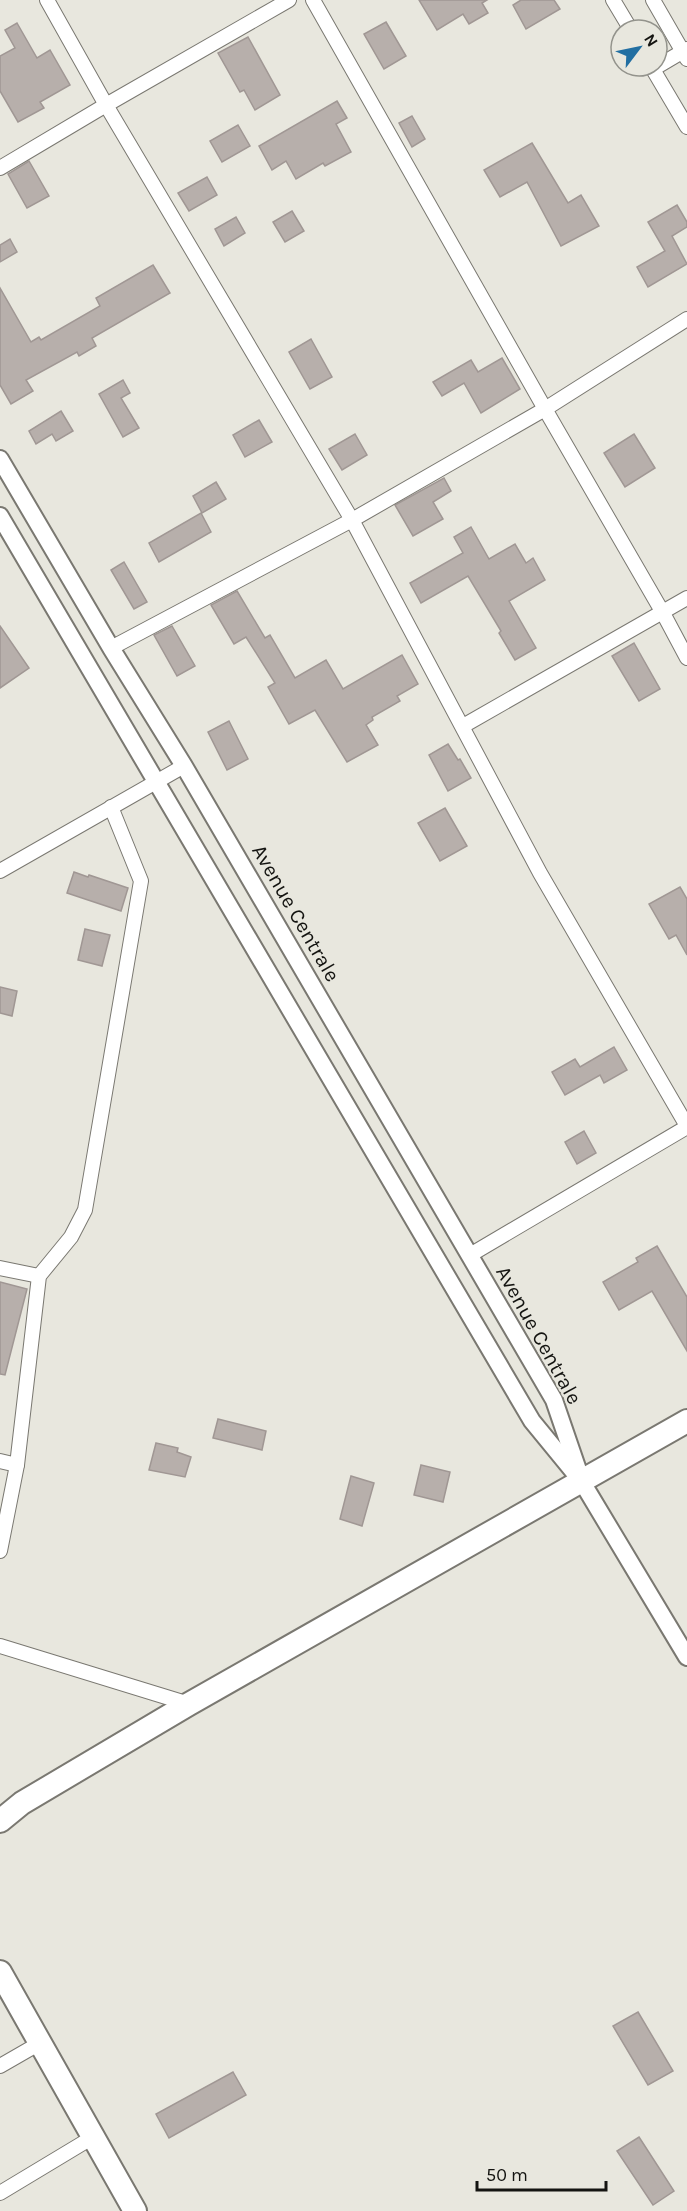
<svg xmlns="http://www.w3.org/2000/svg" width="687" height="2211" font-family="Karla,sans-serif">
  <rect width="100%" height="100%" fill="#e8e7de"/>
  <g fill="#b7afab" stroke="#a09794" stroke-width="1.5">
    <path d="M419,0h68l-5,3 6,10 -19,11 -6,-10 -26,16z"/>
    <path d="M521,0h33l6,9 -34,20 -13,-24z"/>
    <path d="M386,22l20,34 -22,13 -20,-35z"/>
    <path d="M17,23l20,35 13,-8 20,35 -30,17 4,6 -26,14 -18,-31v-35l15,-8 -10,-18z"/>
    <path d="M248,37l32,58 -25,15 -11,-20 -4,2 -22,-39z"/>
    <path d="M337,101l10,17 -11,6 15,28 -26,14 -2,-3 -27,16 -10,-18 -14,9 -13,-24z"/>
    <path d="M412,116l13,23 -13,8 -13,-24z"/>
    <path d="M238,125l12,21 -28,16 -12,-21z"/>
    <path d="M532,143l36,60 13,-8 18,31 -38,20 -34,-64 -27,15 -16,-27z"/>
    <path d="M29,161l20,35 -22,12 -19,-34z"/>
    <path d="M207,177l10,18 -28,16 -11,-18z"/>
    <path d="M677,205l10,17v5l-15,9 15,28 -39,23 -11,-20 28,-16 -17,-29z"/>
    <path d="M292,211l12,20 -19,11 -12,-20z"/>
    <path d="M236,217l9,16 -21,13 -9,-17z"/>
    <path d="M10,239l7,13 -17,10v-17z"/>
    <path d="M153,265l17,28 -78,45 4,8 -17,10 -2,-4 -51,28 7,11 -22,13 -11,-19v-97l31,54 8,-5 2,3 59,-34 -4,-8z"/>
    <path d="M311,339l21,38 -22,12 -21,-37z"/>
    <path d="M502,358l18,31 -39,24 -17,-30 -22,13 -9,-14 38,-22 7,12z"/>
    <path d="M123,380l7,13 -9,5 18,30 -16,9 -24,-43z"/>
    <path d="M61,411l12,20 -17,10 -4,-7 -16,10 -7,-13z"/>
    <path d="M259,420l13,22 -27,15 -12,-22z"/>
    <path d="M355,434l12,21 -25,15 -13,-21z"/>
    <path d="M634,434l21,34 -30,19 -21,-34z"/>
    <path d="M444,478l7,13 -18,11 10,17 -30,17 -18,-31z"/>
    <path d="M216,482l10,17 -24,14 -9,-17z"/>
    <path d="M201,513l10,19 -52,30 -10,-19z"/>
    <path d="M471,527l18,32 26,-15 11,19 7,-5 12,22 -36,21 27,47 -21,12 -16,-27 2,-2 -33,-55 -47,27 -11,-20 53,-30 -9,-16z"/>
    <path d="M124,562l23,40 -13,7 -23,-39z"/>
    <path d="M237,591l28,47 5,-3 25,43 31,-18 17,29 59,-34 16,29 -21,12 3,5 -28,16 1,3 -7,5 12,20 -31,17 -32,-52 -26,14 -21,-37 7,-4 -29,-46 -12,7 -23,-39z"/>
    <path d="M0,626l29,42 -29,20z"/>
    <path d="M172,626l23,40 -18,10 -23,-41z"/>
    <path d="M634,643l26,46 -21,12 -27,-45z"/>
    <path d="M229,721l19,38 -21,11 -19,-38z"/>
    <path d="M448,744l10,16 2,-1 11,19 -23,13 -19,-36z"/>
    <path d="M445,808l22,38 -27,15 -22,-38z"/>
    <path d="M74,872l14,5 1,-2 39,13 -7,23 -54,-18z"/>
    <path d="M680,887l7,12v56l-11,-20 -7,4 -20,-35z"/>
    <path d="M85,929l25,6 -8,31 -24,-6z"/>
    <path d="M0,987l17,4 -5,25 -12,-3z"/>
    <path d="M614,1047l13,23 -23,13 -4,-8 -35,20 -13,-23 23,-13 5,8z"/>
    <path d="M584,1131l12,22 -19,11 -12,-22z"/>
    <path d="M657,1246l30,51v54l-35,-60 -33,19 -16,-28 35,-20 -2,-4z"/>
    <path d="M0,1282l27,7 -22,86 -5,-1z"/>
    <path d="M218,1419l48,12 -4,19 -49,-12z"/>
    <path d="M156,1443l22,5 -1,4 14,5 -6,20 -36,-7z"/>
    <path d="M421,1465l29,7 -7,30 -29,-7z"/>
    <path d="M351,1476l23,7 -12,43 -22,-7z"/>
    <path d="M638,2012l35,59 -25,14 -35,-59z"/>
    <path d="M233,2072l13,23 -77,43 -13,-24z"/>
    <path d="M639,2137l35,54 -21,14 -36,-54z"/>
  </g>
  <g fill="none" stroke-linecap="round" stroke-linejoin="round">
    <g stroke="#7a7871" stroke-width="16">
      <g id="minor">
        <path d="M47,0l59,105 246,415 188,353 147,253"/>
        <path d="M313,0l232,409 118,204 24,45"/>
        <path d="M613,0l18,30"/>
        <path d="M653,0l34,59"/>
        <path d="M651,66l36,61"/>
        <path d="M653,69l34,-20"/>
        <path d="M0,168l106,-63 183,-105"/>
        <path d="M111,648l241,-128 193,-111 142,-90"/>
        <path d="M463,726l224,-128"/>
        <path d="M0,871l184,-105"/>
        <path d="M470,1255l217,-128"/>
        <path d="M0,1268l39,8"/>
        <path d="M0,1461l17,4"/>
        <path d="M0,1551l17,-86 22,-189 32,-39 14,-27 56,-329 -30,-74"/>
        <path d="M0,1646l189,58"/>
        <path d="M0,2066l40,-23"/>
        <path d="M0,2193l93,-56"/>
      </g>
    </g>
    <g stroke="#7a7871" stroke-width="20">
      <g id="tertiary">
        <path d="M0,459l111,189 73,118 370,634 24,70"/>
        <path d="M0,516l532,905 50,61 105,175"/>
      </g>
    </g>
    <g stroke="#7a7871" stroke-width="26">
      <g id="trunk">
        <path d="M0,1821l22,-18 167,-99 498,-283"/>
        <path d="M0,1972l135,239"/>
      </g>
    </g>
    <use href="#minor" stroke="#fff" stroke-width="14"/>
    <use href="#tertiary" stroke="#fff" stroke-width="16"/>
    <use href="#trunk" stroke="#fff" stroke-width="22"/>
  </g>
  <g text-anchor="middle" stroke-width="4.5" stroke-linejoin="round" paint-order="stroke">
    <g font-size="21" fill="#141411" stroke="#e8e7de">
      <text transform="translate(296 913) rotate(60)" y="7">Avenue Centrale</text>
      <text transform="translate(539 1335) rotate(61)" y="7">Avenue Centrale</text>
    </g>
  </g>
  <g transform="translate(639 48) rotate(58)"><circle r="28" fill="#e8e7de" stroke="#93938c" stroke-width="1.5"/>
  <path d="M0-4.5L10 22L0 15L-10 22Z" fill="#226fa2"/>
  <text y="-9" font-size="16" font-weight="bold" text-anchor="middle" fill="#141411">N</text>
  </g>
  <path d="M477 2181v9h129v-9" fill="none" stroke="#141411" stroke-width="3"/>
  <text x="486" y="2181" font-size="18" fill="#141411" stroke="#e8e7de" stroke-width="4.5" paint-order="stroke">50 m</text>
</svg>
